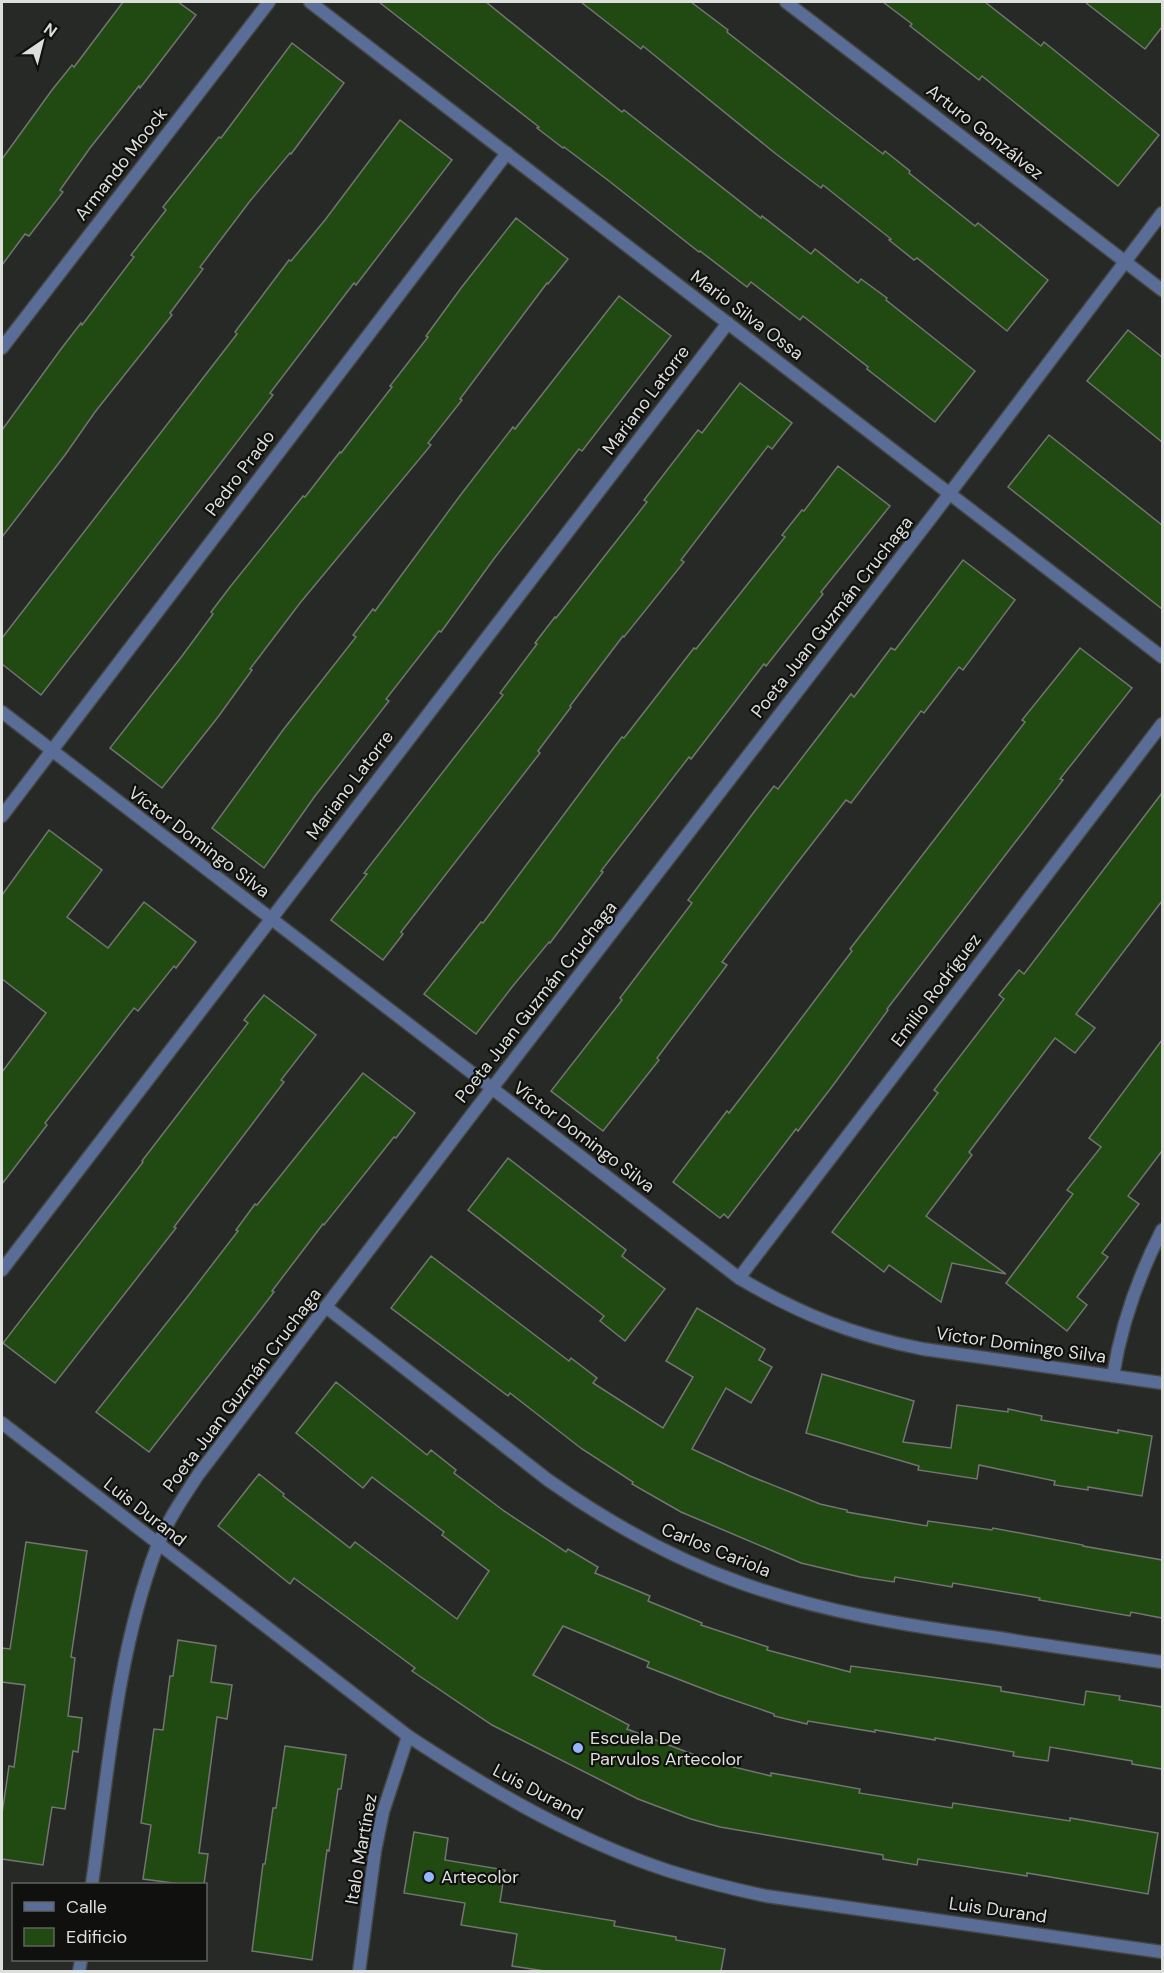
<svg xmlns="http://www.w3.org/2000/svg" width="1164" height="1973" font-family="'DM Sans',sans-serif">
  <rect width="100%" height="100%" fill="#262925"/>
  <g fill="#214a12" stroke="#727571" stroke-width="1.5">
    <path d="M123,2h55l18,13 -56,73 -1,-2 -49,62 -30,42 3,2 -34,44 -4,-2 -23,31v-106l50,-69 20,-25 2,2z"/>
    <path d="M379,2h107l136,110 2,-2 137,108 1,-2 49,38 4,-5 43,34 3,-4 26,19 -1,2 89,71 -40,51 -68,-53 1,-2 -65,-51 -3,4 -49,-38 -4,5 -47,-36 -1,1 -90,-71 -45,-34 -1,1 -26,-20 2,-1z"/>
    <path d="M581,2h110l37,28 -1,2 108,85 48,37 2,-3 25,20 -1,2 66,53 3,-3 70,57 -41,51 -90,-73 -3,2 -25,-20 2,-1 -68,-54 -2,3 -45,-34 -133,-108 -2,3z"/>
    <path d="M883,2h102l56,44 3,-4 115,93 -41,51 -136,-110 -3,4 -69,-54 2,-2z"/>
    <path d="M1085,2h77v25l-17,22z"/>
    <path d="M292,43l52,40 -53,71 -1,-1 -40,48 -50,66 3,2 -33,44 2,2 -77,97 -30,43 -63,82v-107l59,-81 20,-26 1,2 52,-68 -3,-2 35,-45 -3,-3 56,-70 2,1z"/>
    <path d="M400,120l52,40 -96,125 -2,-2 -84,110 3,2 -53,69 -179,231 -39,-31v-26l235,-304 -2,-2 54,-72 2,1 34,-41z"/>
    <path d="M516,218l52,41 -20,25 -1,-1 -87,116 2,1 -34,43 3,2 -131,158 -50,66 2,1 -34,47 -56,71 -52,-40 72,-92 31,-42 -2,-2 19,-25 73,-91 2,1 35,-45 1,1 51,-66 -2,-1 38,-49 -2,-1 35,-48z"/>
    <path d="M619,296l52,40 -89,115 -3,-2 -86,111 -52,72 -2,-1 -53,68 3,2 -74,95 -51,72 -52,-40 71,-98 73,-93 -3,-2 20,-26 2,2 84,-114 54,-70 2,2z"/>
    <path d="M1128,330l34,27v85l-75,-61z"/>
    <path d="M740,383l52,40 -20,26 -4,-3 -87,114 3,2 -60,75 -1,-1 -53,70 1,1 -33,44 2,2 -139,179 2,2 -20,26 -52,-40 36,-46 -3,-1 139,-178 -3,-2 37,-49 -2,-1 20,-26 1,1 91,-116 -3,-2 54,-70 4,3z"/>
    <path d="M1049,435l113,90v84l-154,-122z"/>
    <path d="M838,466l52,40 -69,86 2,2 -57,72 -2,-2 -73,95 -2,-2 -88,114 2,1 -53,71 -1,-1 -37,45 -36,47 -52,-40 57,-72 2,1 120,-161 19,-25 2,1 70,-90 2,1 39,-49 50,-63 -3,-2 20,-25 2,1z"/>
    <path d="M963,560l52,40 -52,70 -4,-3 -35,46 -3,-2 -70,92 -5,-3 -52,67 -72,95 5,3 -70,93 2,2 -56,71 -52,-40 71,-91 -2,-2 72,-95 -4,-3 66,-88 20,-26 4,3 73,-95 3,3 37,-49 4,2z"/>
    <path d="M1080,648l52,40 -72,91 3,1 -176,229 1,1 -54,74 -36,47 -2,-2 -68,89 -4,-4 -4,4 -47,-36 54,-71 2,2 37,-48 86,-114 -2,-2 175,-227 -3,-2z"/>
    <path d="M1162,793v108l-86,113 19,14 -20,25 -20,-15 -86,114 3,3 -46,61 80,58 -54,-11 -11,39 -52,-37 -5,7 -52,-40 106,-139 -4,-3 70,-91 -5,-4 20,-25 5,4z"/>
    <path d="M49,830l53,40 -35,47 41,31 36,-46 52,40 -20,26 -2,-2 -36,45 -4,-3 -89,115 2,2 -45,59v-112l44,-59 -44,-34v-84z"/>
    <path d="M264,995l52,40 -35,45 3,2 -110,145 2,1 -121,155 -52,-40 140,-181 -1,-1 106,-138 -4,-3z"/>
    <path d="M1162,1040v111l-34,45 11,8 -37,49 6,4 -31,40 10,8 -20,26 -61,-48 67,-89 -6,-4 34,-43 -12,-9z"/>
    <path d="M363,1073l52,40 -19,25 -2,-1 -70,88 -1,-1 -51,67 2,1 -20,26 -105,134 -53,-40 92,-116 50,-65 -2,-1 19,-26 2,1z"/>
    <path d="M508,1158l118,92 -4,6 43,33 -40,52 -25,-20 4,-5 -136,-106z"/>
    <path d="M431,1256l138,105 2,-3 26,20 -4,5 70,45 30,-51 -27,-16 31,-53 68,41 -6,11 13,7 -21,36 -25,-15 -34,61 58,27 70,28 27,6v2l80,14 1,-5 64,9 1,-2 90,17v1l79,14v58l-31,-6 -1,4 -91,-16 1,-2 -87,-15 -1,4 -57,-10 -1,5 -34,-5 -59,-14 -120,-51 -49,-28 1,-2 -51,-33 -72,-56 -2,3 -117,-88z"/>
    <path d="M822,1374l92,27 -11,41 48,6 6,-43 51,7v-3l34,7 -1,4 77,13v-3l34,6 -10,60 -54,-9v3l-34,-5 1,-4 -76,-16 -2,14 -59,-9 1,-4 -113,-33z"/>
    <path d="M336,1382l91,73 4,-5 25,20 -2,3 50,38 62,41 2,-3 30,18 -3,6 55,23 -2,5 54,22 -1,2 67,22 -1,3 83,22 1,-6 117,16 33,5v4l83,14 2,-14 34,5 -1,4 43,7v62l-30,-5v-3l-82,-14 -2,14 -35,-5 1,-4 -79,-14v2l-60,-10v2l-67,-11 -1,3 -33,-8v-2l-55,-19 -72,-28 2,-5 -86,-36 -30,49 96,50 -2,4 86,33 58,14v-3l34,6 55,10 -1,4 93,15 1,-5 117,18v-3l88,15 -10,61 -121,-21v3l-109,-17 -1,6 -34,-6v-4l-163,-28 -29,-8 -53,-20 -146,-74 -80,-54 3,-3 -121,-90 -4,6 -72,-58 41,-52 25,20 -1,2 67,52 5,-6 102,77 32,-48 -47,-36 2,-3 -72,-55 -9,11 -67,-55z"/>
    <path d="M26,1542l61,9 -16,106 4,1 -7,58 14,2 -4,34 -5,-1 -8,58 -13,-2 -9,58 -41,-6v-45l7,-48 5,1 11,-82 -23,-3v-34l8,1z"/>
    <path d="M178,1640l38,6 -5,36 21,3 -5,34 -10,-2 -18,136 9,1 -4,30h-23l-38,-5 8,-54 -10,-2 13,-94 9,1 7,-54h3z"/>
    <path d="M285,1746l61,9 -5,34h-3l-9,62 -2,-1 -15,110 -60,-9 11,-87h2l8,-56h3z"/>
    <path d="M414,1832l34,6 -3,22 60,10 -5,32 115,19 -1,5 62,11v3l49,9 -4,22h-176l-33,-5 5,-32 -56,-9 4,-22 -61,-10z"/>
  </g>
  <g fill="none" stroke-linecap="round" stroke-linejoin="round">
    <g stroke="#434642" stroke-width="15">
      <g id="minor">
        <path d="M310,2l852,655"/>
        <path d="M2,348l267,-346"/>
        <path d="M2,712l737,566c61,36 113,57 184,71l239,34"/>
        <path d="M2,816l505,-663"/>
        <path d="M2,1270l726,-947"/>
        <path d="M739,1278l423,-554"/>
        <path d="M326,1307l222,173c61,43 125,79 196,104 80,28 164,42 248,53 57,9 114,17 170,25"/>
        <path d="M1113,1376c8,-51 26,-101 49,-146"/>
        <path d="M2,1423l406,313c82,54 167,104 261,135 32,10 64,18 97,25l396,56"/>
        <path d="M92,1884c16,-111 25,-232 65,-337 10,-26 26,-49 41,-72l278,-366 458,-595 228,-301"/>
        <path d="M79,1972l2,-12"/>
        <path d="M359,1972l16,-121 8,-39 25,-76"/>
      </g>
    </g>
    <g stroke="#434642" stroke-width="15">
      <path id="tertiary" d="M786,2l376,288"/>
    </g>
    <use href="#minor" stroke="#5a6d97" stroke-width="12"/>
    <use href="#tertiary" stroke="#5a6d97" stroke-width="12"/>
  </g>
  <g fill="#96b6fd" stroke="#10110f" stroke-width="2">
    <circle cx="578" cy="1748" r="6"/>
    <circle cx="429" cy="1877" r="6"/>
  </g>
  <g text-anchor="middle" stroke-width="4.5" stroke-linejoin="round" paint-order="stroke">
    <g font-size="18" fill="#dddfdc" stroke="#10110f">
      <text transform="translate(985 132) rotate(38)" y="6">Arturo Gonzálvez</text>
      <text transform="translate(121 164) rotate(-52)" y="6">Armando Moock</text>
      <text transform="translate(747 315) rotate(37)" y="6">Mario Silva Ossa</text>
      <text transform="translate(646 400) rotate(-53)" y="6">Mariano Latorre</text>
      <text transform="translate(240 473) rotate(-53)" y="6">Pedro Prado</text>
      <text transform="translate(832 617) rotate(-52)" y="6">Poeta Juan Guzmán Cruchaga</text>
      <text transform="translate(350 785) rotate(-53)" y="6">Mariano Latorre</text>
      <text transform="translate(199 842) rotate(37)" y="6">Víctor Domingo Silva</text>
      <text transform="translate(936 990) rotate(-53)" y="6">Emilio Rodríguez</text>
      <text transform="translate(536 1002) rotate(-52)" y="6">Poeta Juan Guzmán Cruchaga</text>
      <text transform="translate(584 1137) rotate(37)" y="6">Víctor Domingo Silva</text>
      <text transform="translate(1021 1345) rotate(8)" y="6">Víctor Domingo Silva</text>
      <text transform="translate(242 1390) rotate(-53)" y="6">Poeta Juan Guzmán Cruchaga</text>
      <text transform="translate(145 1512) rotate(38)" y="6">Luis Durand</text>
      <text transform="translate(716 1550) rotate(22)" y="6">Carlos Cariola</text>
      <text transform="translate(538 1792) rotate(28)" y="6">Luis Durand</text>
      <text transform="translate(361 1849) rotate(-80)" y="6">Italo Martínez</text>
      <text transform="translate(998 1910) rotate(8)" y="6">Luis Durand</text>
    </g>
    <g font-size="18" fill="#dddfdc" stroke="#10110f" text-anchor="start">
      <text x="590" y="1744">Escuela De<tspan x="590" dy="21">Parvulos Artecolor</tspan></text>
      <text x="441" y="1883">Artecolor</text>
    </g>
  </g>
  <rect width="1164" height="1973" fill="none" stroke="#dddfdc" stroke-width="6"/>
  <rect x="12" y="1883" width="195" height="78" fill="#10110f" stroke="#626361" stroke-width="1.5"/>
  <rect x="24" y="1902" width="30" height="9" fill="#5a6d97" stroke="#626361" stroke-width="1.5"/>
  <text x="66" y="1913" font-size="18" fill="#dddfdc">Calle</text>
  <rect x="24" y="1928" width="30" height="18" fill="#214a12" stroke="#626361" stroke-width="1.5"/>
  <text x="66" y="1943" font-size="18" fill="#dddfdc">Edificio</text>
  <g transform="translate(42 42) rotate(35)" stroke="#10110f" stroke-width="4.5" paint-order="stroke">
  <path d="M0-4.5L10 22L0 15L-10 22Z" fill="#dddfdc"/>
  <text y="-9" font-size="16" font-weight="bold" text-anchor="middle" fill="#dddfdc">N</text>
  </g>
</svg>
